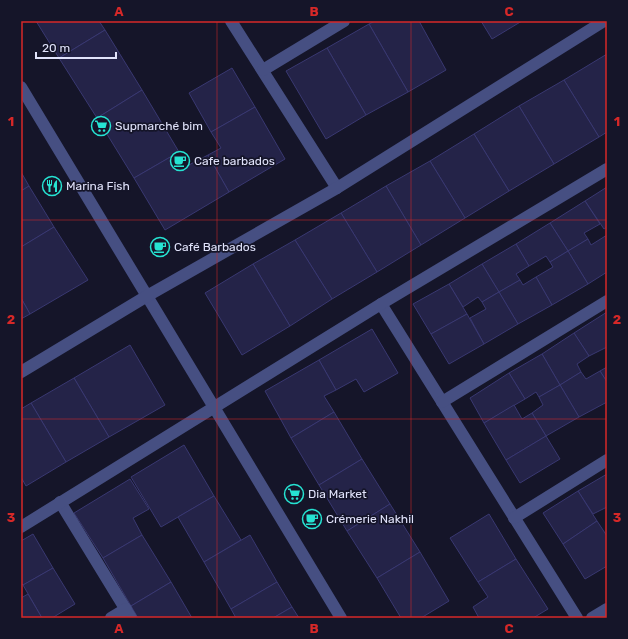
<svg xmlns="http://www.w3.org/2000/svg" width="628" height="639" font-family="Rubik,sans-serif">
  <rect width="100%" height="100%" fill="#151529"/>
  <g fill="#242348" stroke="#393871">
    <path d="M36,21h63l6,9 -46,28z"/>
    <path d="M375,21h44l27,49 -38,22 -39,-68z"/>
    <path d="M481,21h41l-30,18z"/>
    <path d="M369,24l39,68 -42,23 -39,-67z"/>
    <path d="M105,30l37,60 -45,28 -38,-60z"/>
    <path d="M327,48l39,67 -40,24 -40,-68z"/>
    <path d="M607,54v78l-8,5 -35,-57z"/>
    <path d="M232,68l23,39 -44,25 -22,-39z"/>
    <path d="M564,80l35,57 -45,27 -35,-58z"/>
    <path d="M142,90l37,62 -45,26 -37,-60z"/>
    <path d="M519,106l35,58 -45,27 -35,-57z"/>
    <path d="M255,107l30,52 -56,33 -21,-37 13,-7 -10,-16z"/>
    <path d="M474,134l35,57 -44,27 -35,-57z"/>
    <path d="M179,152l8,14 21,-11 21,37 -64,38 -31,-52z"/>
    <path d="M430,161l35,57 -44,27 -35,-59z"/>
    <path d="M21,172l8,14 -8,5z"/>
    <path d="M29,186l25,41 -33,20v-56z"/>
    <path d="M386,186l35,59 -44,27 -36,-59z"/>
    <path d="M607,187v40l-3,2 -19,-28z"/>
    <path d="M585,201l15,23 -16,9 4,6 -20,12 -18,-28z"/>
    <path d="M341,213l36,59 -45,27 -37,-59z"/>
    <path d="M550,223l18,28 -18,11 -4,-6 -17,10 -13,-22z"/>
    <path d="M54,227l34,53 -58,34 -9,-16v-51z"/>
    <path d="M607,235v37l-19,12 -20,-33 20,-12 3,6z"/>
    <path d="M295,240l37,59 -42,27 -37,-62z"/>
    <path d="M516,244l13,22 -13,8 4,6 -21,12 -17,-28z"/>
    <path d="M568,251l20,33 -36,21 -16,-28 17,-10 -3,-5z"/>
    <path d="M253,264l37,62 -48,29 -37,-62z"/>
    <path d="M482,264l17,28 -17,10 -4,-5 -15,10 -14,-23z"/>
    <path d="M536,277l16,28 -34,19 -19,-32 21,-12 3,5z"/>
    <path d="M449,284l18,30 -36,20 -18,-30z"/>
    <path d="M499,292l19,32 -34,20 -14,-26 16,-9 -4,-7z"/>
    <path d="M21,298l9,16 -9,5z"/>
    <path d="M607,312v35l-18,9 -15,-23z"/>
    <path d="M467,314l17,30 -35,20 -18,-30z"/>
    <path d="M372,329l26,44 -34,19 -8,-13 -20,11 -17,-30z"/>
    <path d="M574,333l15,23 -12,8 4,8 -21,13 -18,-31z"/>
    <path d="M130,345l35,60 -56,32 -35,-59z"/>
    <path d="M542,354l18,31 -21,12 -3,-5 -11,7 -16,-26z"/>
    <path d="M319,360l17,30 -12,6 10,16 -43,26 -26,-47z"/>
    <path d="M607,367v15l-7,-11z"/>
    <path d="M600,371l7,11v20l-28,15 -19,-32 21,-13 5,7z"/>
    <path d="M509,373l16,26 -41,24 -14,-25z"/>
    <path d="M74,378l35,59 -43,25 -35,-59z"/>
    <path d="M560,385l19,32 -33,19 -14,-23 11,-8 -4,-8z"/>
    <path d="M31,403l35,59 -40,24 -5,-9v-68z"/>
    <path d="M514,405l8,14 10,-6 14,23 -40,24 -22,-37z"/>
    <path d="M334,412l28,47 -43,26 -28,-47z"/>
    <path d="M546,436l14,23 -40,24 -14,-23z"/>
    <path d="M184,445l30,51 -53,31 -30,-50z"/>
    <path d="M362,459l28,45 -43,27 -28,-46z"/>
    <path d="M607,474v33l-14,7 -15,-23z"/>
    <path d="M130,479l19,30 -16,9 9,17 -39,23 -29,-45z"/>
    <path d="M578,491l19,30 -34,23 -20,-31z"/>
    <path d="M214,496l27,44 -37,22 -26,-45z"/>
    <path d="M390,504l30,48 -43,26 -30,-47z"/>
    <path d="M489,514l27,45 -38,23 -28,-44z"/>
    <path d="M597,521l10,15v30l-22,13 -22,-35z"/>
    <path d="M33,534l20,34 -30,17 -2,-2v-42z"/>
    <path d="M142,535l29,47 -40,24 -28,-48z"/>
    <path d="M250,535l27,47 -46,27 -27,-47z"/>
    <path d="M420,552l29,49 -28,17h-20l-24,-40z"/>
    <path d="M516,559l32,50 -15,9h-54l-6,-11 15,-10 -10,-15z"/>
    <path d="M53,568l22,36 -23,14h-10l-19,-33z"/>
    <path d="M171,582l21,36h-54l-7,-12z"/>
    <path d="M277,582l15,25 -19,11h-37l-5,-9z"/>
    <path d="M28,594l14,24h-21v-20z"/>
    <path d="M292,607l7,11h-26z"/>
  </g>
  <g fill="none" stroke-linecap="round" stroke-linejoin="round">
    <g stroke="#464f82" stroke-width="12">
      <path d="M231,21l106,167"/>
      <path d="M263,70l81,-49"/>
      <path d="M21,87l320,531"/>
      <path d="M381,304l196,314"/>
      <path d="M21,372l126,-76 190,-108 267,-167"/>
      <path d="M442,402l165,-101"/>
      <path d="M60,502l71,116"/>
      <path d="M514,518l93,-58"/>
      <path d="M21,527l360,-223 226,-135"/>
      <path d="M111,618l15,-9"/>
      <path d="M592,618l15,-9"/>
    </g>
  </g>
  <path fill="none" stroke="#d62828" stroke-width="1" stroke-opacity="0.55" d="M217,21v597M411,21v597M21,220h586M21,419h586"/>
  <defs>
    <g id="supermarket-ring" transform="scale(1)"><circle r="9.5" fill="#151529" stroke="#26e3d2" stroke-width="1.5"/><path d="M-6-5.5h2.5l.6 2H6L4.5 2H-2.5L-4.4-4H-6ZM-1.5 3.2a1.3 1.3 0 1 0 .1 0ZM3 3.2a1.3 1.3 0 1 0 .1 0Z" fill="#26e3d2"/></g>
    <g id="cafe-ring" transform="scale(1)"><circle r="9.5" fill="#151529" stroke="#26e3d2" stroke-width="1.5"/><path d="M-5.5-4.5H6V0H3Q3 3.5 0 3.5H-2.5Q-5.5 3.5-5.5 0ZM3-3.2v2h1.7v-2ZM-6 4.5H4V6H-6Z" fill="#26e3d2"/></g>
    <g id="restaurant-ring" transform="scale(1)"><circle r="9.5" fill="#151529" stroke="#26e3d2" stroke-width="1.5"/><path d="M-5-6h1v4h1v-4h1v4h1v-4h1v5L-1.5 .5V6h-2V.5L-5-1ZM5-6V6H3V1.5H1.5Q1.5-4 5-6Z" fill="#26e3d2"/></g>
  </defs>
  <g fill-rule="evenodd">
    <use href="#supermarket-ring" x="101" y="126"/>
    <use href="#cafe-ring" x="180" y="161"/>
    <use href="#restaurant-ring" x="52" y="186"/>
    <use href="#cafe-ring" x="160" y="247"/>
    <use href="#supermarket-ring" x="294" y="494"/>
    <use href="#cafe-ring" x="312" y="519"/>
  </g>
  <g text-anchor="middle" stroke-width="3.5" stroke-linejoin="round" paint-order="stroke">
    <g font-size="12" fill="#e1e3fb" stroke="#151529" text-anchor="start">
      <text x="115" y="130">Supmarché bim</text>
      <text x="194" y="165">Cafe barbados</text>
      <text x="66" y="190">Marina Fish</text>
      <text x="174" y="251">Café Barbados</text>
      <text x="308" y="498">Dia Market</text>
      <text x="326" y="523">Crémerie Nakhil</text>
    </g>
  </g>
  <rect width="628" height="639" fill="none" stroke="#151529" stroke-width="44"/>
  <path d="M36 52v6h80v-6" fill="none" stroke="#e1e3fb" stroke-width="2"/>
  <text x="42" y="52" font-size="12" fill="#e1e3fb" stroke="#151529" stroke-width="3" paint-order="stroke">20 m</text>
  <rect x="22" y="22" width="584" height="595" fill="none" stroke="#d62828" stroke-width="1.5"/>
  <g font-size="13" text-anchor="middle" font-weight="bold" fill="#d62828">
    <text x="119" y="16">A</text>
    <text x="314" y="16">B</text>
    <text x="509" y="16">C</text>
    <text x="11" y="126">1</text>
    <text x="617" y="126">1</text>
    <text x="11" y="324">2</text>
    <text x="617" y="324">2</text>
    <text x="11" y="522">3</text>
    <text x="617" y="522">3</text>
    <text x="119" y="633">A</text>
    <text x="314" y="633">B</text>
    <text x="509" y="633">C</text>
  </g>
</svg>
